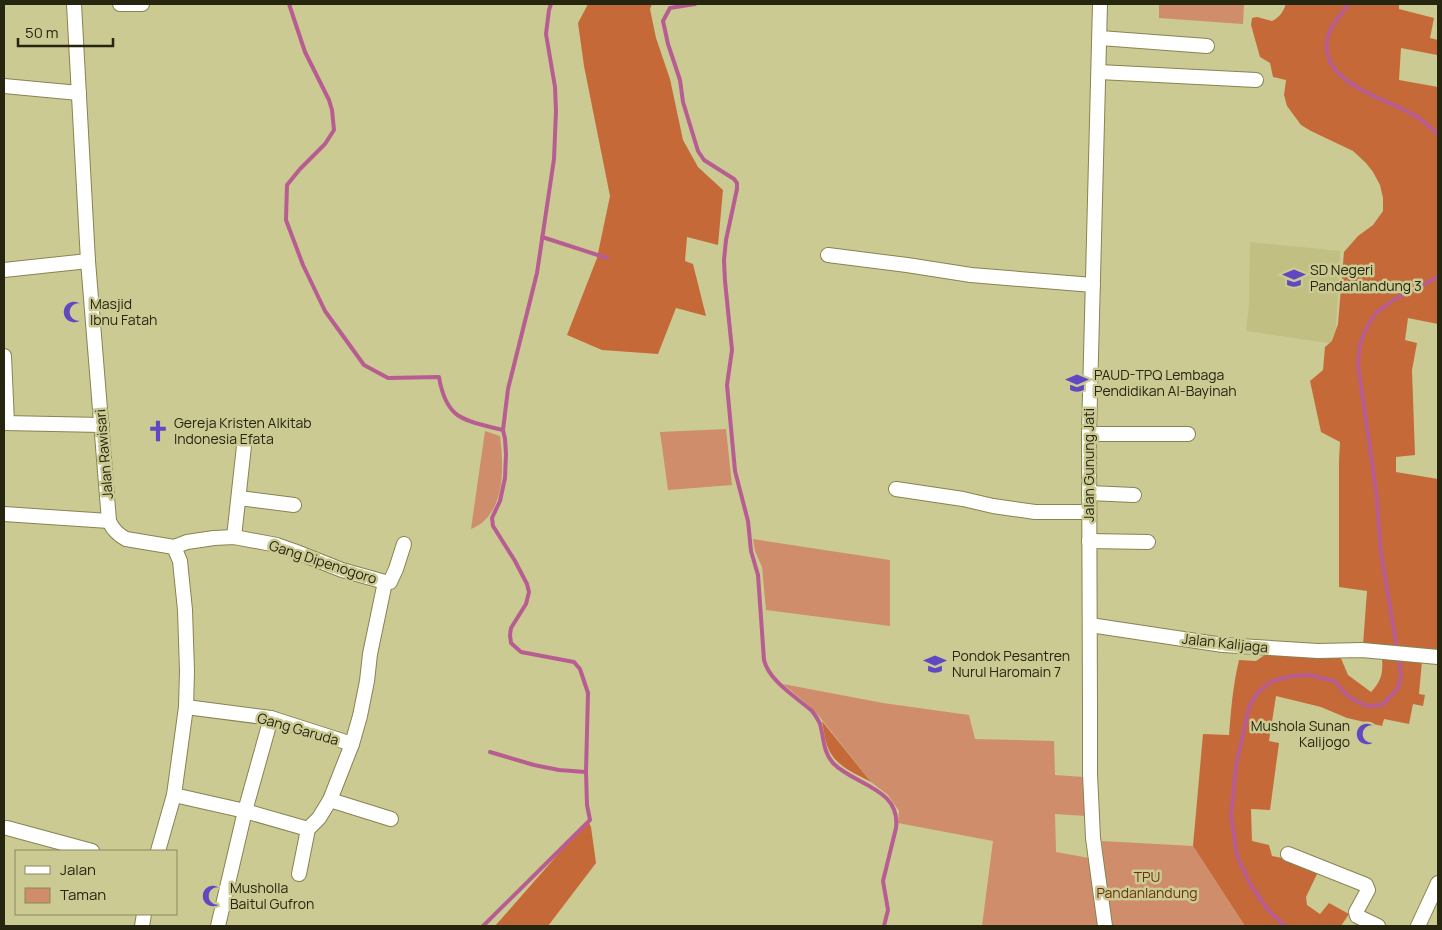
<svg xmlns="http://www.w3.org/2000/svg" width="1442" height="930" font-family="Manrope,sans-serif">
  <rect width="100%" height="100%" fill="#cbca93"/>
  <path fill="#c1bf82" d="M1250,242l90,9 -5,93 -89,-13 3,-25z"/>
  <g fill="#d08d6c">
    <path d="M1159,4h85l-1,20 -84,-6z"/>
    <path d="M726,429l6,56 -64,5 -8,-58z"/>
    <path d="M485,431l15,5c4,31 6,79 -29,93z"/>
    <path d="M753,539l137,21v66l-124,-16 -4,-43 -7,-16z"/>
    <path d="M783,684l100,19 86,12 6,24 79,2 1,34 28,2 3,39 -31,-2 1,38 33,6 9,68h-116l11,-85 -95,-18 1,-12 -11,-16 -17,-13 -52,-66 -12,-12z"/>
    <path d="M1102,841l91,5 52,80h-135l-6,-47z"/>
  </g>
  <g fill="#c66939">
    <path d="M588,4h64l-2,5 6,29 14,41 13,61 15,27 25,23 -5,55 -31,-8 -2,24 8,3 13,52 -30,-8 -18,46 -56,-4 -35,-15 30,-77 13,-62 -26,-130 -6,-43z"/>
    <path d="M1286,4h113v5l35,9 -4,20 8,2 -1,15 -36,-7 -2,32 39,7v237l-30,-6 -3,22 12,3 -5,27 3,85 -19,2v15l42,7v172l-75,-6 4,-54 -28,-4v-126l1,-19 -19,-10 -11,-51 13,-11 2,-23 7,-6 6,-17 6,-72 14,-16 15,-11 10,-14v-13l-3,-13 -7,-13 -7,-9 -13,-12 -42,-20 -10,-6 -14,-19 -3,-11 2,-15 -13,-3 -3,-14 -10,-6 -9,-32 1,-7 5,-1 15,4c8,-4 11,-9 14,-17z"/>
    <path d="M1269,652l58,7 1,-5 12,2 8,19 23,17c11,-12 12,-19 11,-35l40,4 -3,33 6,1 -2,11 -10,-2 -4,20 -25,-5 -2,7 -35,-8 -26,-11 -45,-11 -7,45 10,2 -9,67 -19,-1 1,32 17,4 3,11 16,3 30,13 -12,25 1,8 13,9 9,-11 20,11 -8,12h-96l-52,-80 10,-112 26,1c2,-25 4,-50 10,-75l17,1z"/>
    <path d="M822,721l49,61c-15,-8 -33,-15 -41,-30 -5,-9 -6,-21 -8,-31z"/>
    <path d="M588,820l3,7 5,36 -48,63h-53z"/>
  </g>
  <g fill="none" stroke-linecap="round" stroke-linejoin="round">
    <g stroke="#b85d91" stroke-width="4">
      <path d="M289,4l16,48 24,48 3,10 2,20 -9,14 -25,25 -13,16 -1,35 17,45 22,46 39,54 24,13 51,-1c2,12 6,27 16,36 9,9 35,14 48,17"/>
      <path d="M695,4l-25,4 -7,13 5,23 12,36 3,22 15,49 6,9 30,19 3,4v6l-11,51 -2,20 1,21 7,69 -5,35 8,86 13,50 3,30 7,24 6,85c5,21 32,37 48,51 3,4 6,8 8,13 4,14 3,28 13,39 21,22 68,25 63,65l-13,53 5,29 -4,16"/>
      <path d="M1349,4c-7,9 -18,21 -21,32 -12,48 60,62 89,81 8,5 14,12 21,17"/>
      <path d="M542,237l65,21"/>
      <path d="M1397,649l-16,-96 -5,-63 -18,-125 2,-21 7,-17 9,-14 19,-14 43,-22"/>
      <path d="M490,752l44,13 25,5 27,2"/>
      <path d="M483,926l107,-106 -3,-15 -1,-33 2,-79 -8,-24 -6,-7 -53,-10 -10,-9 -1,-8 1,-7 15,-24 3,-12 -2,-8 -12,-23 -22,-35 -1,-8 8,-17 5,-23 1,-24 -1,-15 -2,-9 5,-41 29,-116 17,-114 2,-48 -1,-24 -9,-53 3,-24 2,-6"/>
      <path d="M1285,926l-17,-16 -18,-26 -13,-28 -6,-40 5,-50 13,-59 8,-14 15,-12 21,-5 16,-1 25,6 16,17 17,8 15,-1 11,-11 6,-8 2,-12 -3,-18"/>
    </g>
    <g stroke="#868450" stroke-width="16">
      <g id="minor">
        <path d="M74,4l14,257 21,260c4,9 9,14 17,18l48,8 6,14 5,49 2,61 -1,36 -12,88 -16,56"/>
        <path d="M120,4h22"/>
        <path d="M1100,4l-11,430 1,273v67l3,64 12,88"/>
        <path d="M1100,38l107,8"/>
        <path d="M1099,72l157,8"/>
        <path d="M4,86l75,7"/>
        <path d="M828,255l79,10 64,10 122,10"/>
        <path d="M4,270l84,-9"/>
        <path d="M4,356l3,67"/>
        <path d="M4,423l98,2"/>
        <path d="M1089,434h99"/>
        <path d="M896,489l67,10 30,7 42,6h54"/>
        <path d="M1089,493l45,2"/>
        <path d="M239,498l55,7"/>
        <path d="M4,514l105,7"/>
        <path d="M234,537l10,-91"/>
        <path d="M1089,541l59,1"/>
        <path d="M174,547l13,-5 27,-4 20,-1 43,8 17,6 48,19 43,12"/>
        <path d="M385,582h5l6,-13 8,-25"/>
        <path d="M1090,625l133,20 95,6 44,-1 76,7"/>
        <path d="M186,707l85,11 81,26"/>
        <path d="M174,795l71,16 63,18"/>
        <path d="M330,800l61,19"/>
        <path d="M7,828l85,23"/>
        <path d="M1288,854l78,31 2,5 -12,22 1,4 21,10"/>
        <path d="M299,874l9,-45 11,-11 11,-18 22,-56 8,-28 7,-35 3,-27 15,-72"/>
        <path d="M142,926l2,-12"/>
        <path d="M218,926l27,-115 26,-93"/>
        <path d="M1418,926l20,-43"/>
      </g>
    </g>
    <use href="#minor" stroke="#fff" stroke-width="14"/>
  </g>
  <defs>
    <g id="school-bare" transform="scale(1.725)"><path d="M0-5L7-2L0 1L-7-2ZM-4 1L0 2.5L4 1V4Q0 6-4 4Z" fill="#5f48c1" stroke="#cbca93" stroke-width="2.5" paint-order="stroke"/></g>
    <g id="mosque-bare" transform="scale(1.725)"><path d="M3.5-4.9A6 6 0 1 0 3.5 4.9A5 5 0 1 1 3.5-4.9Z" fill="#5f48c1" stroke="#cbca93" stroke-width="2.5" paint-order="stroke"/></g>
    <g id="church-bare" transform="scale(1.725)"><path d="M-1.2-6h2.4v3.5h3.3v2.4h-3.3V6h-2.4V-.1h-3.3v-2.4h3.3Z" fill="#5f48c1" stroke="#cbca93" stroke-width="2.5" paint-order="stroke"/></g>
  </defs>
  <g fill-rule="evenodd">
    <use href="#school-bare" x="1294" y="278"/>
    <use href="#mosque-bare" x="74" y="312"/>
    <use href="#school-bare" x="1077" y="383"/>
    <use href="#church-bare" x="158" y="431"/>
    <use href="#school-bare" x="935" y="664"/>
    <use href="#mosque-bare" x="1367" y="734"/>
    <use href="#mosque-bare" x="213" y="896"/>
  </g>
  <g text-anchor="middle" stroke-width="5" stroke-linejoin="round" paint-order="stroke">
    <g font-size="14" fill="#262510" stroke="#cbca93" text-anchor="start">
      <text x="1310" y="275">SD Negeri<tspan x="1310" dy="16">Pandanlandung 3</tspan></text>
      <text x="90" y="309">Masjid<tspan x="90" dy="16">Ibnu Fatah</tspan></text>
      <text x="1094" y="380">PAUD-TPQ Lembaga<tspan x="1094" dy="16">Pendidikan Al-Bayinah</tspan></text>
      <text x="174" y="428">Gereja Kristen Alkitab<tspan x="174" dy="16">Indonesia Efata</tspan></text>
      <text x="952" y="661">Pondok Pesantren<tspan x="952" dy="16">Nurul Haromain 7</tspan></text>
      <text x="1350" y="731" text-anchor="end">Mushola Sunan<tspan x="1350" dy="16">Kalijogo</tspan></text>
      <text x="230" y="893">Musholla<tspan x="230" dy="16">Baitul Gufron</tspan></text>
    </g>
    <g font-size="14" fill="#262510" stroke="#cbca93">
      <text transform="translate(104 454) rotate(-95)" y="5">Jalan Rawisari</text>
      <text transform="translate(1089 465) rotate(-90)" y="5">Jalan Gunung Jati</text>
      <text transform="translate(323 562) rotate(18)" y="5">Gang Dipenogoro</text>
      <text transform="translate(1225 643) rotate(6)" y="5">Jalan Kalijaga</text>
      <text transform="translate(298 729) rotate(16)" y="5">Gang Garuda</text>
    </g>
    <g font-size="14" fill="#6e310e" stroke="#cbca93">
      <text x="1147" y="882">TPU<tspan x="1147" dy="16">Pandanlandung</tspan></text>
    </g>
  </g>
  <rect width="1442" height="930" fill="none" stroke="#262510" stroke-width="10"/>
  <rect x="15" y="850" width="162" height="65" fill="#cbca93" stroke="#89885f"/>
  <rect x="25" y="866" width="25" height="8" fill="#ffffff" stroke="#89885f"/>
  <text x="60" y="875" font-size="15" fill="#262510">Jalan</text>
  <rect x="25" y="888" width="25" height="15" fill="#d08d6c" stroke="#89885f"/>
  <text x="60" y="900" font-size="15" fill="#262510">Taman</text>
  <path d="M18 38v8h95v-8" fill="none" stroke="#262510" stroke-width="2.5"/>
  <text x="25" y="38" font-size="15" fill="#262510" stroke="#cbca93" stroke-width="4" paint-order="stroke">50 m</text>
</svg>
